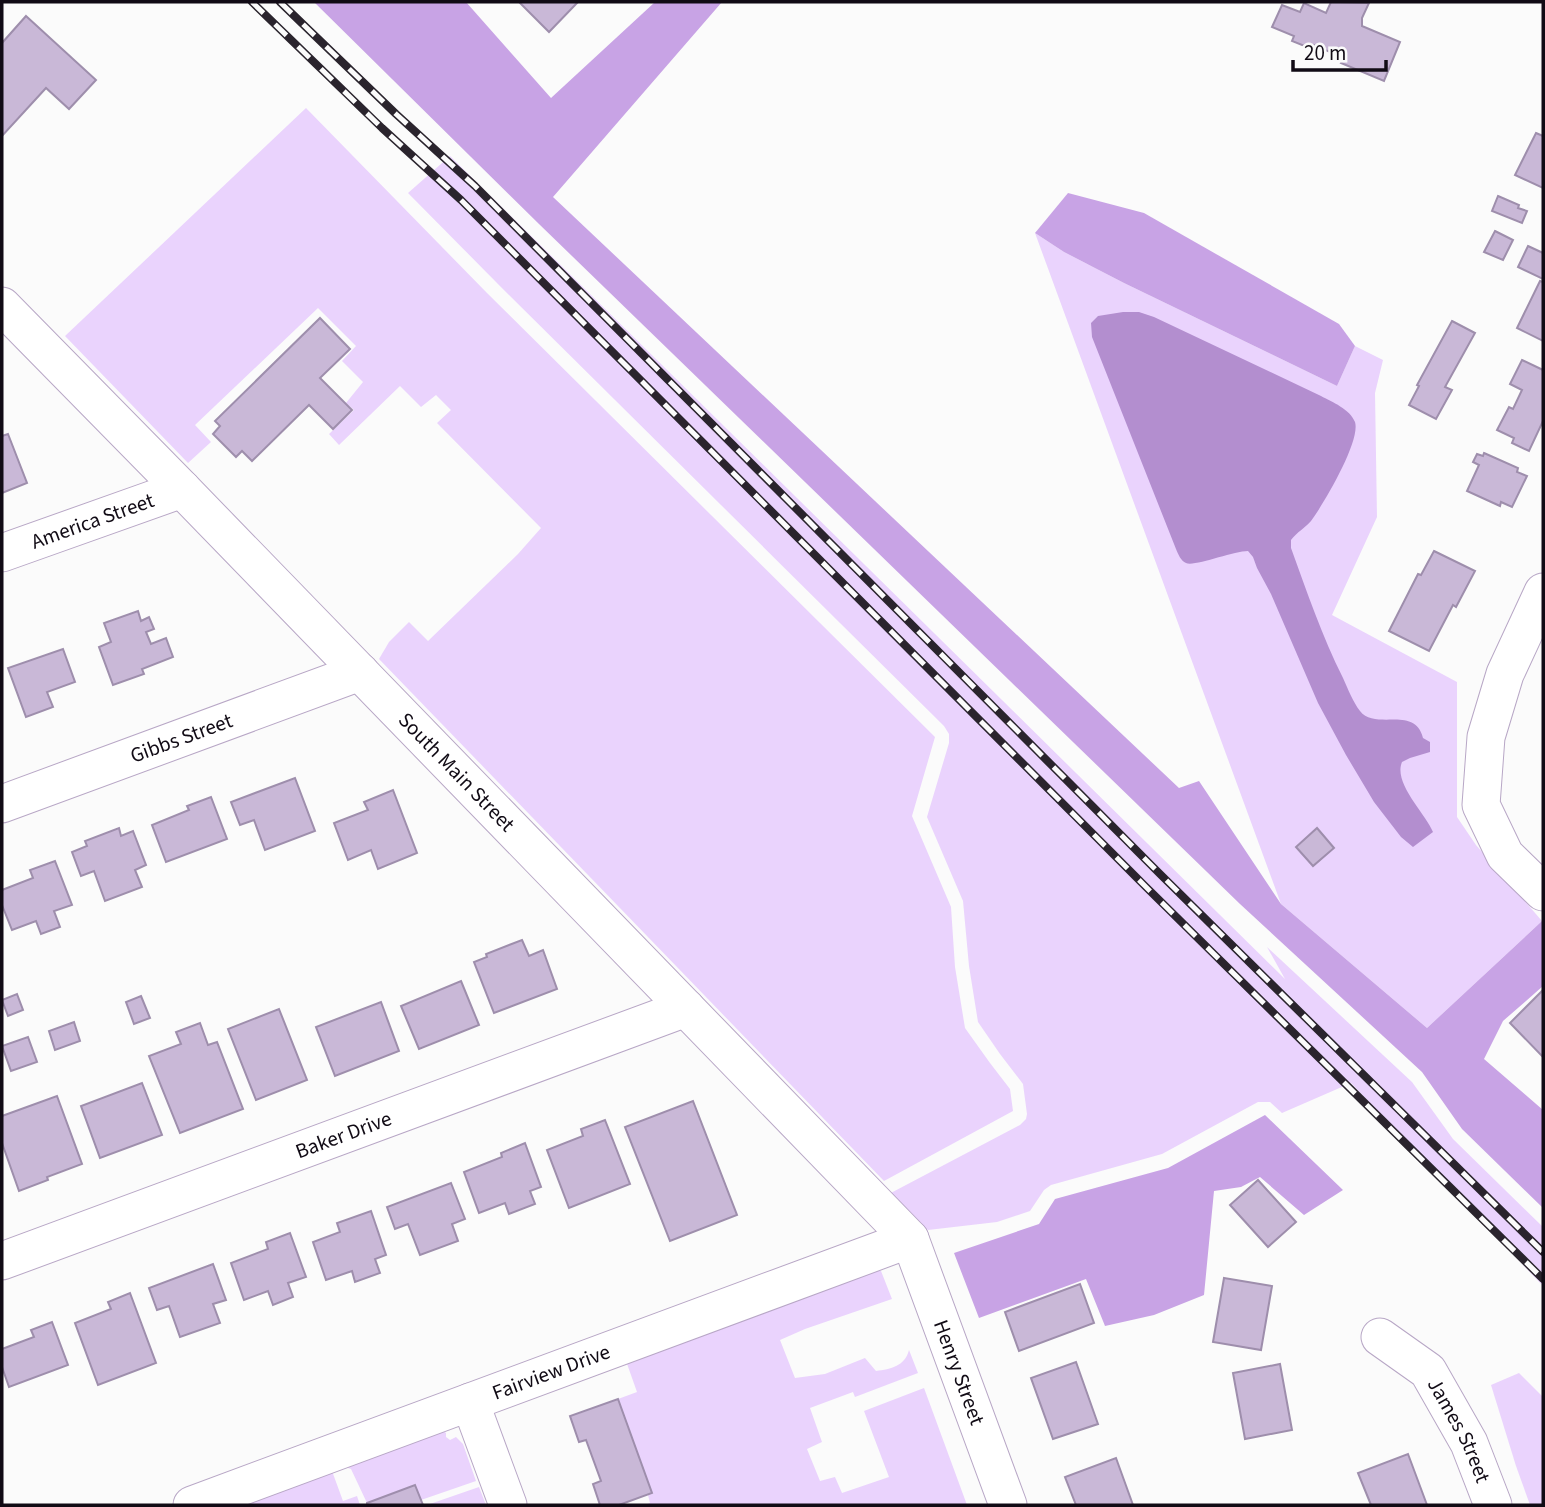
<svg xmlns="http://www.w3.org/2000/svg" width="1545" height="1507" font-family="'Source Sans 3',sans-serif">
  <rect width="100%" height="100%" fill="#fbfbfb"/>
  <g fill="#ead3fd">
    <path d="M306,108l181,185 448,444 -23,79 39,91 4,60 10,61 25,35 20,26 3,22 -129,70 -505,-522 10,-17 20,-20 19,19 90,-87 23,-26 -104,-105 14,-13 -15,-15 -15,12 -21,-21 -61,59 -10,-11 25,-24 -8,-7 17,-21 -21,-21 14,-15 -38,-38 -123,117 16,17 -23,21 -123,-127z"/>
    <path d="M450,156l835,823 -18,-32 145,135 41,57 90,88v59l-192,-203 -69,30 -12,-11h-12l-96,52 -111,31 -7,5 -14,21 -33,11 -69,8 -44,-35h3l133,-70 6,-6 1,-5 -4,-30 -23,-30 -22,-32 -9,-56 -6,-65 -36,-84 22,-74v-9l-5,-8 -448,-444 -88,-89z"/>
    <path d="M1035,233l29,19 60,31 213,103 18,-40 28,14 -8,33 2,124 -45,98 125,67v135l19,28 66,76 -115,107 -146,-124z"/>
    <path d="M874,1271h7l11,28 -87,30 -25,11 15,38 30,-4 40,-16 11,13c15,-2 29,-5 33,-21l9,23 -63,24 -2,-5 -43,16 12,34 -15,7 13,32 15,-4 7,16 47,-16 -25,-66 60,-23 43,117h-322l5,-2 -2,-8 4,-2 -34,-94 19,-7 -11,-31z"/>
    <path d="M1519,1373l24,24v108h-13l-14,-39 -25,-81z"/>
    <path d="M443,1431l3,2v4l4,3 6,-3 7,7 13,37 -55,19 -7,-15 -47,18 -16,-34 -3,-1v-5z"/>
    <path d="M332,1471l11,30 14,-5 3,9h-134z"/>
    <path d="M479,1487l7,18h-59z"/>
  </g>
  <g fill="#c8a3e5">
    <path d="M314,2h152l85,96 104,-96h67l-169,195 626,591 20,-7 82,123 146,124 115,-107 1,65 -40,35 -19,38 59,51v98l-81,-79 -40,-57 -182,-168 -701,-680z"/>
    <path d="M1068,193l76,20 195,111 16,22 -18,40 -213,-103 -60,-31 -29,-19z"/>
    <path d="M1265,1115l78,75 -39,25 -44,-38 -19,10 -27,4 -10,104 -50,20 -49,11 -19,-47 -107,39 -25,-65 85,-29 16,-25 113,-31z"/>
  </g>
  <path fill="#b38ecf" d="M1123,312h16l15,5 167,79c11,6 29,13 34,26 6,19 -32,83 -44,99 -6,7 -14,11 -20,19v8c16,44 31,88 52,130 5,11 10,24 17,33 15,20 55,-6 63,27l7,4v10l-20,6 -8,4c-9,21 23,51 31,70l-20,15 -12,-10 -27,-35 -28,-47 -28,-52 -47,-109 -14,-26 -4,-11 -5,-6c-15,0 -54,16 -62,12 -5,-2 -8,-9 -10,-14l-84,-212 -1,-14 7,-7z"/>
  <g fill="#c9b8d7" stroke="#9e8eac" stroke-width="2">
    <path d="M519,2h59l-29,30z"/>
    <path d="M1331,2l38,1 -7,15v8l38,16 -16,39 -43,-18 3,-5 -30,-13 -2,4 -20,-8 2,-5 -22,-9 10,-22 18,7 4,-9 22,10z"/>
    <path d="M26,16l70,64 -27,29 -23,-21 -44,48v-93z"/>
    <path d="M1536,133l7,3v52l-28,-13z"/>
    <path d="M1498,196l21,9 -1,3 9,3 -5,12 -30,-12z"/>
    <path d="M1495,231l18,9 -10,20 -19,-8z"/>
    <path d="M1528,246l15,7v26l-25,-12z"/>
    <path d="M1540,281l3,1v59l-26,-13z"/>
    <path d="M320,318l30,31 -30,29 32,32 -19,19 -24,-24 -57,56 -10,-10 -6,6 -23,-23 7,-8 -5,-5z"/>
    <path d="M1452,321l23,12 -30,54 7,3 -16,29 -27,-14 10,-19 -2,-1z"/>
    <path d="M1522,360l21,10v51l-14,30 -17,-8 2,-5 -17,-8 12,-23 4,2 9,-19 -12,-6z"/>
    <path d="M8,434l19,49 -25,10v-57z"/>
    <path d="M1484,453l34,15 -1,4 10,4 -15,31 -11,-5 -1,4 -33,-15 12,-26 -6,-3 4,-8 6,2z"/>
    <path d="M1434,551l41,20 -19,36 -3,-2 -24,46 -40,-20 29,-57 3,1z"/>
    <path d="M138,611l3,10 8,-4 5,12 -8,3 5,12 15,-6 7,19 -31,12 2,5 -31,11 -14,-38 12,-5 -7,-19z"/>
    <path d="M63,649l12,33 -28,10 6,15 -27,10 -18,-49z"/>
    <path d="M295,778l20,53 -50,19 -11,-30 -14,5 -9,-23z"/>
    <path d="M393,790l24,63 -39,16 -7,-19 -23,10 -14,-37 34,-13 -4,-8z"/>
    <path d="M211,797l16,42 -61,23 -14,-37 37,-15 -2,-4z"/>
    <path d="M119,828l2,8 12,-5 13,34 -11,5 7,17 -37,14 -11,-30 -13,5 -9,-24 15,-6 -2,-5z"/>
    <path d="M1317,828l17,20 -21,18 -17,-19z"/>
    <path d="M55,861l17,44 -18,6 6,16 -19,7 -5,-13 -24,9 -10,-25v-15l31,-12 -3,-8z"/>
    <path d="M522,940l7,16 14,-6 14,39 -63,24 -20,-51 13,-5 -1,-3z"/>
    <path d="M461,981l18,44 -60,24 -18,-43z"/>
    <path d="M1543,990v67l-33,-34z"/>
    <path d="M17,994l6,16 -15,6 -6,-16z"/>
    <path d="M141,996l9,22 -16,6 -8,-22z"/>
    <path d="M381,1002l18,49 -64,25 -19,-49z"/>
    <path d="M279,1009l28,71 -51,20 -28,-71z"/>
    <path d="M74,1022l6,19 -25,9 -6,-19z"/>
    <path d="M200,1023l8,22 9,-3 26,67 -63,24 -31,-77 32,-12 -5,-12z"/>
    <path d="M28,1037l9,25 -26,9 -9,-25z"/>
    <path d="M142,1083l20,52 -62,23 -19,-52z"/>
    <path d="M57,1096l25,68 -35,13 1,3 -29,11 -17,-48v-27z"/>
    <path d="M693,1101l44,114 -67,26 -45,-114z"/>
    <path d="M605,1120l25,64 -61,24 -22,-58 36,-14 -2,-7z"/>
    <path d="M525,1143l16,44 -11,4 5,13 -26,10 -4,-11 -26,10 -15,-41 38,-15 -1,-4z"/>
    <path d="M1258,1180l38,42 -28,25 -38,-42z"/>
    <path d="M451,1183l14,36 -13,5 6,17 -38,14 -12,-31 -13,5 -8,-22z"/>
    <path d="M371,1211l15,44 -11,4 5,14 -25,9 -3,-11 -26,9 -13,-38 27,-10 -3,-9z"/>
    <path d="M290,1233l16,44 -18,6 5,14 -20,8 -5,-14 -24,9 -13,-37 37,-14 -2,-7z"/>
    <path d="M213,1264l13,36 -13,4 7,19 -40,14 -11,-31 -12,4 -8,-22z"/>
    <path d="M1224,1278l48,8 -11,64 -48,-8z"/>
    <path d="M1080,1284l14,39 -75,28 -14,-39z"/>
    <path d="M130,1293l26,70 -58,22 -23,-62 36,-14 -3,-7z"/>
    <path d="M52,1322l16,43 -59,22 -7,-20v-18l32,-12 -3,-7z"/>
    <path d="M1076,1362l22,62 -45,15 -22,-61z"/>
    <path d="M1280,1364l12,66 -47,9 -12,-66z"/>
    <path d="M618,1399l34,94 -33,12h-19l-7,-21 8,-3 -15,-41 -7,2 -9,-26z"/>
    <path d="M1408,1454l19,51h-56l-13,-32z"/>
    <path d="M1116,1458l17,47h-57l-11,-28z"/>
    <path d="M415,1485l8,20h-56v-2z"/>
  </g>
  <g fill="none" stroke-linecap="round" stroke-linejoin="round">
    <g stroke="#b8a7c6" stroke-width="39">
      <g id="minor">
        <path id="s1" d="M2,306l180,183 728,750 98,266"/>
        <path id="s2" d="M2,553l180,-64"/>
        <path d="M1543,592l-38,82 -19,63 -5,68 24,50 38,37"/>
        <path id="s3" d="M2,804l358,-132"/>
        <path id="s4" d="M2,1261l684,-253"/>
        <path id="s5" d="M1380,1337l48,34 41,72 24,62"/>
        <path d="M470,1402l38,103"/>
        <path id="s6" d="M192,1505l718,-266"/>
      </g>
    </g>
    <use href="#minor" stroke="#fff" stroke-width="37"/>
    <g stroke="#2a242d" stroke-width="8">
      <g id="rail">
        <path d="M252,2l130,126 79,72 685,687 397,392"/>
        <path d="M280,2l116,112 79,72 685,688 383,378"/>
      </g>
    </g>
    <use href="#rail" stroke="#fbfbfb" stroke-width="5" stroke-dasharray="16" stroke-linecap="butt"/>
  </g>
  <g text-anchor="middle" stroke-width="5" stroke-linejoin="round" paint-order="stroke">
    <g font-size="21" fill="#110b15" stroke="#fbfbfb">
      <text dy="7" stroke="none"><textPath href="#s2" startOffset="96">America Street</textPath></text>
      <text dy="7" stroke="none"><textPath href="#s3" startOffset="191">Gibbs Street</textPath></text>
      <text dy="7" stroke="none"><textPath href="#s1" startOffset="651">South Main Street</textPath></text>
      <text dy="7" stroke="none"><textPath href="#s4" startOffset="364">Baker Drive</textPath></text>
      <text dy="7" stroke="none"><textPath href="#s6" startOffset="383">Fairview Drive</textPath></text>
      <text dy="7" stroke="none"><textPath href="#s1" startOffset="1444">Henry Street</textPath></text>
      <text dy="7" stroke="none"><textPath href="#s5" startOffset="126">James Street</textPath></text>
    </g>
  </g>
  <rect width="1545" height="1507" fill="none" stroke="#110b15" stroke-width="7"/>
  <path d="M1293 60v10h93v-10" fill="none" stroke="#110b15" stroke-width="3.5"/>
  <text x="1304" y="60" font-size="21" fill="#110b15" stroke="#fbfbfb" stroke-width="5" paint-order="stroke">20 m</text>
</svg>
